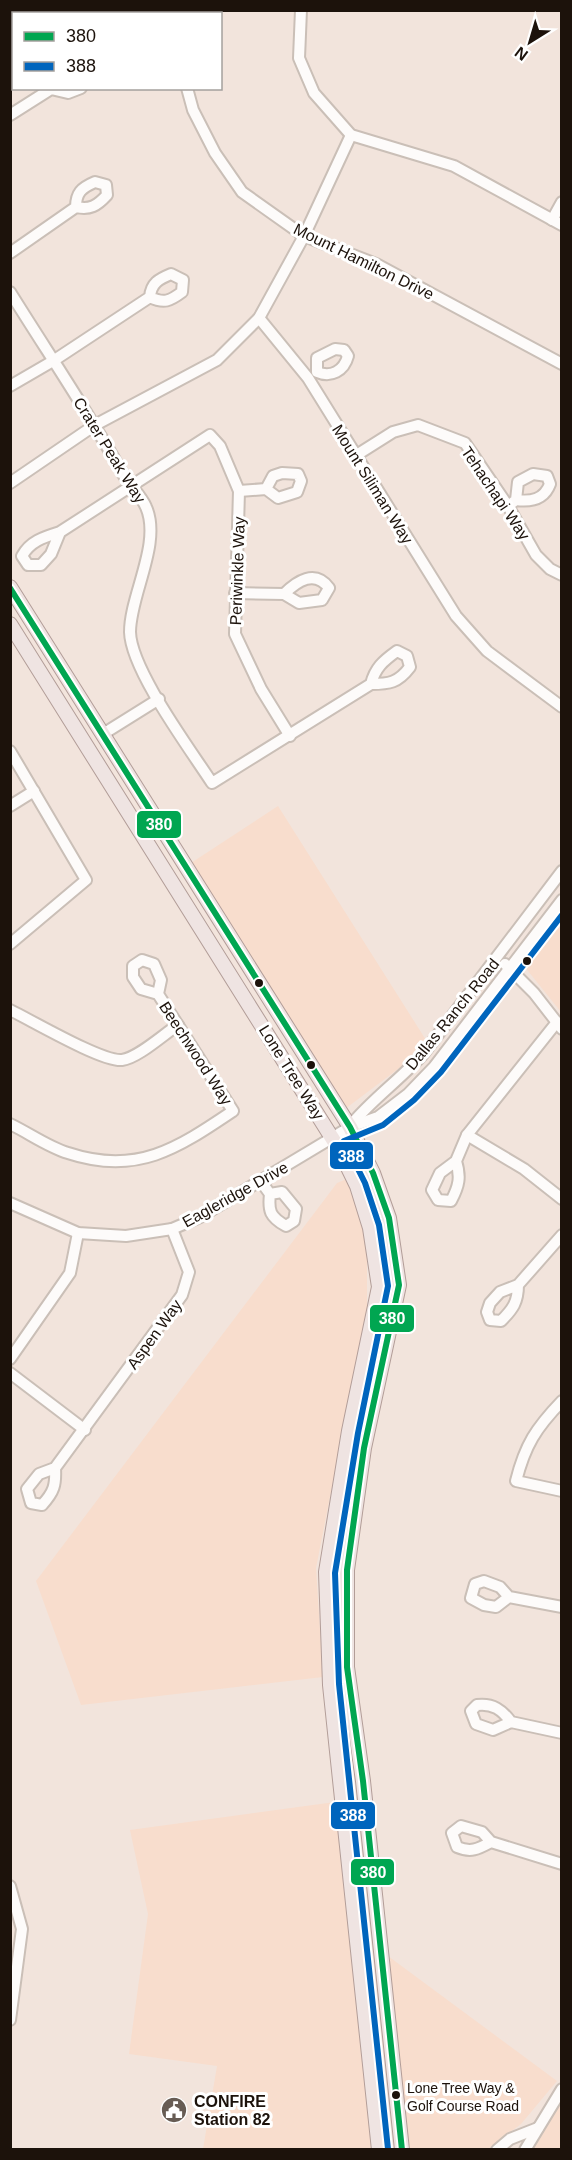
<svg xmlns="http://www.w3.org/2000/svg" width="572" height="2160" font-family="Helvetica,sans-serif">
  <rect width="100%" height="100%" fill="#f2e4dc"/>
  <g fill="#f8ddcd">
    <path d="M278,806l148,234 -20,23 -61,46 -154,-246z"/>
    <path d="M561,897v115l-45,-56z"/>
    <path d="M349,1178l13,45 5,34v51l-51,260 7,109 -242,28 -45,-124 301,-398z"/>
    <path d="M335,1802l38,347h-170l14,-83 -88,-12 19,-140 -18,-84z"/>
    <path d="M388,1956l169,125 -36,43 -33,25h-80z"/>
    <path d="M561,2102v47l-30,1 7,-9z"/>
  </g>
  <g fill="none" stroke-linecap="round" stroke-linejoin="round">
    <g stroke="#cabfb7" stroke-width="14">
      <g id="minor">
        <path d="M179,10v4"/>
        <path d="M301,10l-2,48 15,35 37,42 103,31 108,59"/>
        <path d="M187,88l6,22 22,43 27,39 62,44 72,28 186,100"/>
        <path d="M10,115l41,-26 17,4 13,-5"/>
        <path d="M552,220l10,-18"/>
        <path d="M10,253l66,-46c14,3 21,-1 31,-12l-1,-10 -11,-3c-14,6 -19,11 -19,25"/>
        <path d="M10,292c38,61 78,120 113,182 6,11 18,21 23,33 16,36 -16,88 -16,125 1,38 60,117 82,151l159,-99c18,0 27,-1 39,-17l-3,-11 -10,-5c-14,10 -22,17 -26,33"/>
        <path d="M259,318l49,60 148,238 31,35 75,56"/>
        <path d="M335,349l9,1 4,6c-4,15 -17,22 -31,16v-14z"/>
        <path d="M10,386l43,-25 97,-64c1,-14 9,-18 21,-23l12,6 -1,12c-12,9 -18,12 -32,5"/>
        <path d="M355,456l38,-24 25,-7 47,18 43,63 28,49 14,14 12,6"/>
        <path d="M10,483l85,-58 122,-65 42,-42 45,-82 47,-101"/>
        <path d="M239,491l27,-2 12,9 19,-6 4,-11 -3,-7 -16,-1 -9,3 -7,13"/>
        <path d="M508,506l8,-6c15,2 28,0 34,-16l-3,-8 -14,-2 -15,8 -2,18"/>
        <path d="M60,532l-9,22 -10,11h-13l-6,-9c8,-15 22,-19 38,-24l150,-97 10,11 19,45 -4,143 26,55 29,47"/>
        <path d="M235,593l49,1 15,9 23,-3 7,-12c-14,-19 -32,-7 -45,6"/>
        <path d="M103,734l56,-35"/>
        <path d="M10,751l76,129 -76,64"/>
        <path d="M10,806l24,-15"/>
        <path d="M505,964l29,29 28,36"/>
        <path d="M10,1010c21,10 92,52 112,50 16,-2 42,-26 56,-35"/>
        <path d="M10,1124c19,9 38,23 58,29 69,23 110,-5 165,-42l-75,-117 -17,-5 -8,-12v-11l9,-6 12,4 7,16 -3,14"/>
        <path d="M350,1126c22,-27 50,-46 74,-73l138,-182"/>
        <path d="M467,1135l57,34 38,30"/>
        <path d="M456,1161c5,16 3,25 -5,40l-13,-1 -6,-10 8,-17 16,-12 11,-26 90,-113"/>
        <path d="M260,1180l10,14c-2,17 0,23 16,32l8,-5 2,-12 -14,-17 -12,2"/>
        <path d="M10,1203l68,30 48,3 46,-7 28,-12 150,-90 28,-10 30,-23 26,-27 128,-167"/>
        <path d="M518,1285c0,17 -5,24 -17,36l-11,-1 -3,-8 3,-9 10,-11 18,-7 44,-50"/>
        <path d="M10,1359l60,-86 8,-40"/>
        <path d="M10,1373l75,57"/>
        <path d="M562,1401c-26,27 -37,44 -46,80l46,10"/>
        <path d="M55,1468c1,17 -1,24 -13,37l-11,-2 -4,-14 12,-15 16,-6 127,-173 7,-23 -17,-43"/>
        <path d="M509,1597l-13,10 -12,-2 -13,-7 4,-14 9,-3 16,6 9,10 53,10"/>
        <path d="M511,1722c-9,-12 -18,-19 -34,-17l-6,6 5,13 17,6 18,-8 51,11"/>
        <path d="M491,1842c-13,7 -20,11 -34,5l-5,-14 9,-7 21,6 9,10 71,22"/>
        <path d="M10,1886l12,43 -12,91"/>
        <path d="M497,2150l13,-11 28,-11"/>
        <path d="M525,2150l37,-61"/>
      </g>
    </g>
    <g stroke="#b29d98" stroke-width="16">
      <g id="major">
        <path d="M10,587l340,540 23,46 16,45 10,67 -35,163 -17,122v97l16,114 39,369"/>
        <path d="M10,624l329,525 18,37 13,42 9,59 -30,144 -23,141 4,113 49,465"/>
      </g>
    </g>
    <use href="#minor" stroke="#fdfbfa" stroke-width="10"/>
    <use href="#major" stroke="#efe4e2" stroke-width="14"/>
    <g stroke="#fff" stroke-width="10">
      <path id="bus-1" d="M10,588l340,539 23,46 16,45 10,67 -35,163 -17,122v97l16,114 39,369"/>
    </g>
    <g stroke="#fff" stroke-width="10">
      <path id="bus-2" d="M388,2149l-49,-465 -4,-111 23,-140 30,-147 -9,-61 -14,-42 -21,-42 39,-16 31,-25 27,-28 121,-157"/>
    </g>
    <use href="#bus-1" stroke="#00a651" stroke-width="6"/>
    <use href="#bus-2" stroke="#0065bd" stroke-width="6"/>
  </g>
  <defs>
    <g id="civic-disc" transform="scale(1.35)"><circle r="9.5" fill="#675c54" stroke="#fff"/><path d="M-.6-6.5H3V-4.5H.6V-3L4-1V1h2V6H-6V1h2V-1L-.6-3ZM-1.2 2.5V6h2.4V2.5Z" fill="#fff"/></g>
  </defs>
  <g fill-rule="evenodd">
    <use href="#civic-disc" x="174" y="2110"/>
  </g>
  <g fill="#1c120b" stroke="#fff" stroke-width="2">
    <circle cx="527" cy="961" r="5"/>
    <circle cx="259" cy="983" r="5"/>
    <circle cx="311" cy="1065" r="5"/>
    <circle cx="396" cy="2095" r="5"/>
  </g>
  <g text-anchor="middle" stroke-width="6" stroke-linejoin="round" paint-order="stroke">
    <g font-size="14" fill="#1c120b" stroke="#fff" text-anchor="start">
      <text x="407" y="2093">Lone Tree Way &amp;<tspan x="407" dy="18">Golf Course Road</tspan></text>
    </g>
    <g font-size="16" fill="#1c120b" stroke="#fff">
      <text transform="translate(364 261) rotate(26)" y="6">Mount Hamilton Drive</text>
      <text transform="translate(110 450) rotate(58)" y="6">Crater Peak Way</text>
      <text transform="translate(373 484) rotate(58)" y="6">Mount Siliman Way</text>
      <text transform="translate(496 493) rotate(56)" y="6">Tehachapi Way</text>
      <text transform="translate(237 571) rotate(-88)" y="6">Periwinkle Way</text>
      <text transform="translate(452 1014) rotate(-51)" y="6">Dallas Ranch Road</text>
      <text transform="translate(196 1053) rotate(57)" y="6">Beechwood Way</text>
      <text transform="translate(292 1072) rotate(58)" y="6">Lone Tree Way</text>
      <text transform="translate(235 1194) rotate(-29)" y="6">Eagleridge Drive</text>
      <text transform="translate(154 1334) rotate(-54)" y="6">Aspen Way</text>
    </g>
    <g font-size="16" font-weight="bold" fill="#1c120b" stroke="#fff" text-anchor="start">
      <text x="194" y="2107">CONFIRE<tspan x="194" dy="18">Station 82</tspan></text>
    </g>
  </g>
  <g stroke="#fff" stroke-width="2">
    <rect x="136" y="810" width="46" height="29" rx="6" fill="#00a651"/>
    <rect x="329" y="1141" width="45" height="29" rx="6" fill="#0065bd"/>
    <rect x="369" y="1304" width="46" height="29" rx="6" fill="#00a651"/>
    <rect x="330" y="1801" width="46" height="29" rx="6" fill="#0065bd"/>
    <rect x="350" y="1858" width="45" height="28" rx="6" fill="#00a651"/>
  </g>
  <g font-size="16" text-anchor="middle" font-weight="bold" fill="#fff">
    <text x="159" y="830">380</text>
    <text x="351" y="1162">388</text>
    <text x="392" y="1324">380</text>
    <text x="353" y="1821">388</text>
    <text x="373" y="1878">380</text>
  </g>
  <rect width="572" height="2160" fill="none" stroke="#1c120b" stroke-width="24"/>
  <rect x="12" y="12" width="210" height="78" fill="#ffffff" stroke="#a4a09d" stroke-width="1.5"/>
  <rect x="24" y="32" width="30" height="9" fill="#00a651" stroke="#a4a09d" stroke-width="1.5"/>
  <text x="66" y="42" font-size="18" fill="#1c120b">380</text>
  <rect x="24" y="62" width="30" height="9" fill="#0065bd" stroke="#a4a09d" stroke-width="1.5"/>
  <text x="66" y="72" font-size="18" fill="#1c120b">388</text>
  <g transform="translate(530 42) rotate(217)" stroke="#ffffff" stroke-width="4.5" paint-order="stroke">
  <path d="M0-4.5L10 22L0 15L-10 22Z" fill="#1c120b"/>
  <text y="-9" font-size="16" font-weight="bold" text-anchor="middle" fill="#1c120b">N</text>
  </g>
</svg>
